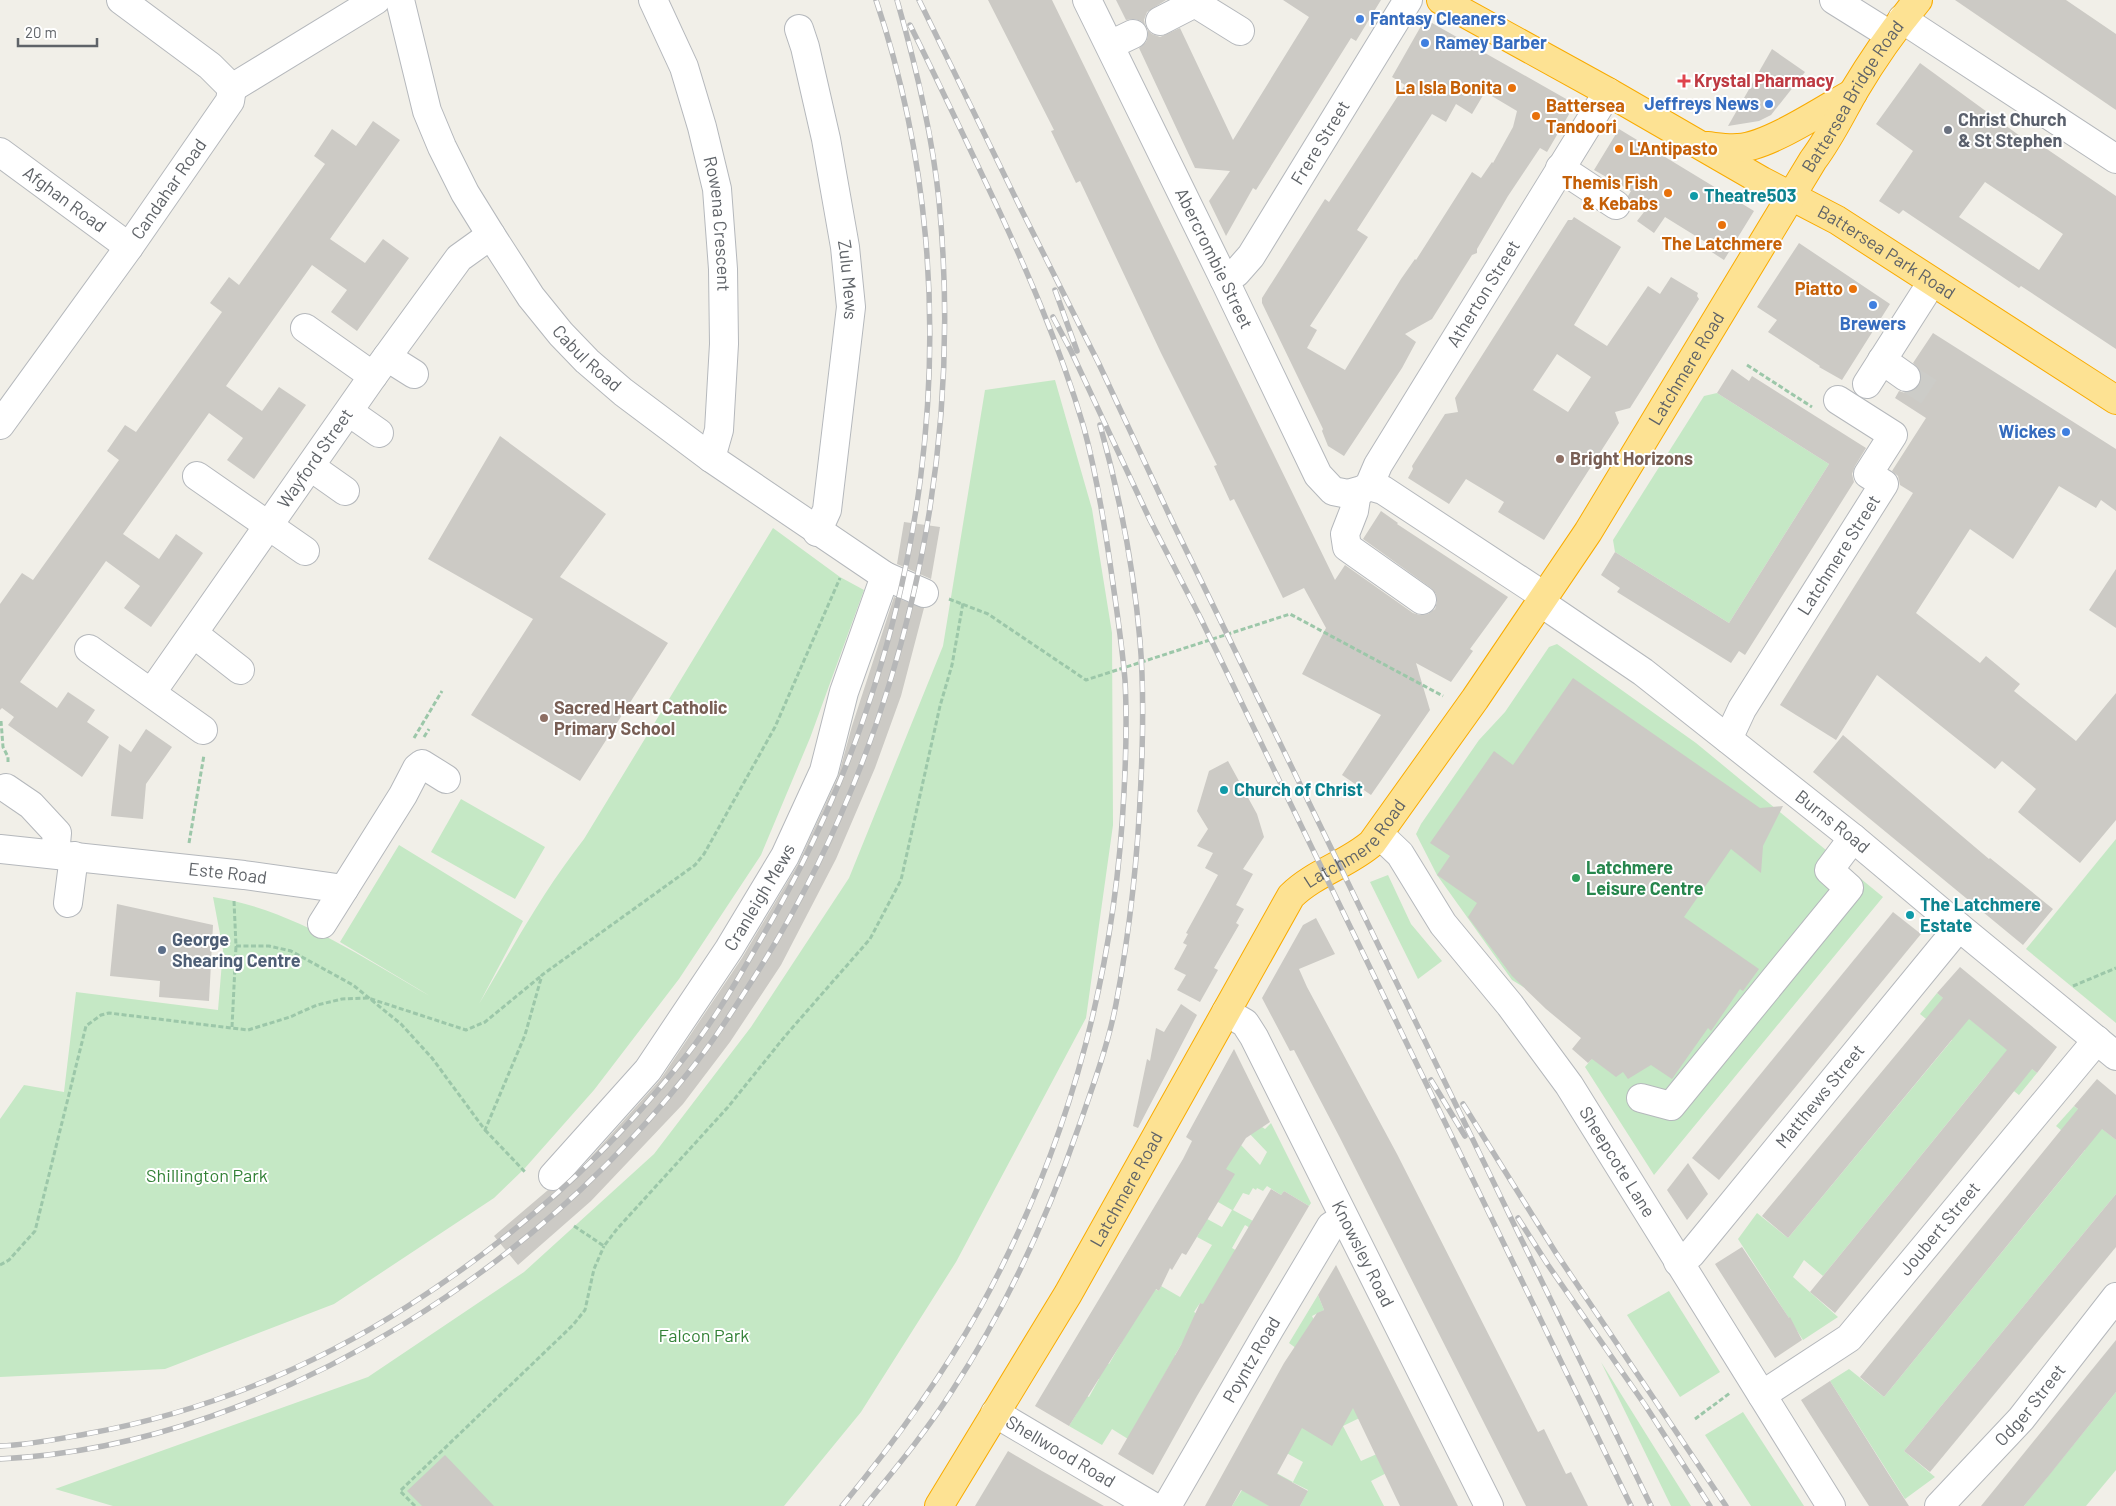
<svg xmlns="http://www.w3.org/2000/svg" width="2116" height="1506" font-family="Barlow,sans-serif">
  <rect width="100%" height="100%" fill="#f1efe8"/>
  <g fill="#c5e8c5">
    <path d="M1055,380l37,129 20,124 1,192 -27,193 -130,244 -95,150 -77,94h-671l-58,-17 313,-112 156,-105 130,-118 97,-127 98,-149 94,-232 42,-256z"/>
    <path d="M1717,393l112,71 -100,159 -114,-71 -2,-12 91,-144z"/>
    <path d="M773,528l67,49 24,13 -54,148 -49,117 -82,124 -85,111 -69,78 -31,30 -160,106 -169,65 -165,8v-258l24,-34 40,7 12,-100 142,18 5,-60 -10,-53c79,12 149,60 217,99l-90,-54 59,-97 124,76 -44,83c33,-56 65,-114 105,-165z"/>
    <path d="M1557,644l139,99 187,154 -229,278 -69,-108 33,-39 -93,-40 -13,-8 -75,-105 -21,-41 5,-10 58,-84 26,-28 44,-65z"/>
    <path d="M461,799l84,48 -30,52 -84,-47z"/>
    <path d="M2116,839v184l-90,-74z"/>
    <path d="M1388,875l23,49 31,37 -24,18 -48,-97z"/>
    <path d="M1937,993l100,80 -18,22 -30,-23 -166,204 -19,-16 -11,17 45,40 -35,23 -65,-101 19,-26 31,25 164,-198 -32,-26z"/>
    <path d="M2074,1106l42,34v54l-212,257 31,26 -30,22 -75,-118 19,-12 35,28 201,-247 -29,-24z"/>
    <path d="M1271,1123l40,80 -2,3 -25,-15 -3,4 -14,-9 -4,5 -6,-3 -1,2 -3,-2 -4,7 -6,-2 -10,17 31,17 -4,7 -15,-9 -13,23 14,8 -42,49 -4,-2 -6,9 5,3 -24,40 8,6 -12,2 -36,63 1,18 -24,-15 -10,16 -33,-19 8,-13 -9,-5 10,-17 11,6 10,-18 -9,-6 9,-15 10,6 44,-76 6,3 2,-5 19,11 32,-52 -15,-8 5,-9 -4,-14 24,13 10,-17 -21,-12 3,-35 27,-18 19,20 7,-13 -19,-20 14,-5 3,2z"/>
    <path d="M1669,1291l51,81 -40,25 -53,-82z"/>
    <path d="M1318,1295l6,15 -12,6 9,19 -17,19 -15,-11z"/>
    <path d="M1601,1362l90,144h-20z"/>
    <path d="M1324,1390l52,20 -33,16 18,35 34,-15 9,18 -33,17 13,25h-84l8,-16 -16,-8 -10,18 -24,-37 35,19 10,-20 -22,-12z"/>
    <path d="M2116,1392v78l-30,36h-62z"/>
    <path d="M1743,1412l61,94h-53l-46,-71z"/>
    <path d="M1242,1490l28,16h-38z"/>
  </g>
  <g fill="#cccac5" fill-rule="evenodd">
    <path d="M988,0h64l283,580 10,-15 68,48 7,2 8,-1 7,-5 2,-7 -1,-8 -5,-6 -68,-49 18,-28 17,12 -1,1 111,73 -38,52 3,2 -22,31 -35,-19 14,47 -59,85 -29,-20 39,-60 -79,-41 24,-46 -22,-40 -21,10 -49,-99 -4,2 -16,-35 3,-1 -56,-112 -81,-172 -4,2 -25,-52 3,-1z"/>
    <path d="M1116,0h50l-19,12 -3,8 1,5 -4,-4 -6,-2 -9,1z"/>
    <path d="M1283,0h98l-25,41 -5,-3 -95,152 -3,-2 -27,48 -17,-35 21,-30 -35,-3 -56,-120 7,-6 2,-6v-6l4,4 8,3 20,-9 53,112 76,-123z"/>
    <path d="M1955,0h111l50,34v76z"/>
    <path d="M1425,19l150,85 -28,48 -7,-4 -32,48 -31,53v4l-5,2 -40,64 -27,15 11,8 -14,26 -58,88 -16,-10 -6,-15 1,-2 -61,-126v-5l63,-99 4,3 76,-117 -13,-8zM1485,92l32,19 -4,16 -20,36 -1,-1 -11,16 -9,-6 -56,88 -1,-1 -14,20 -56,91 -38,-22 10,-18 -7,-4 58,-89 -11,-7 75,-116 14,8 10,-18 16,10z"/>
    <path d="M1772,49l33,23 -34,43 -12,6 -31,5z"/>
    <path d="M1920,63l115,84 3,-4 78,53v153l-95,-63 -2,2 -116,-78 -4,4 -20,-13 34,-50 -37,-27zM1985,182l78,52 -24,36 -80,-53z"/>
    <path d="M373,121l27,19 -70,99 35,24 18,-24 26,19 -52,73 -26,-19 16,-22 -35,-25 -86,121 36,25 17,-24 27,18 -52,74 -27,-19 16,-22 -34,-25 -86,121 36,25 17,-25 27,19 -52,74 -27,-19 16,-22 -34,-25 -86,121 37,26 11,-16 27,18 -8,12 22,15 -27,40 -74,-52 6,-8 -12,-9 -2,2v-106l22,-31 11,7 86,-120 -12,-9 18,-26 11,7 86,-120 -12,-9 19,-26 10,8 86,-121 -11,-8 18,-27 24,17z"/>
    <path d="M1619,129l135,82 -30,49 -20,-13 3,-4 -42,-26 -11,16 -17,-12 7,-9 -13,-8 -3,-8 3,-5 -37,-21z"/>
    <path d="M1574,217l47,30 -47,78 33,21 41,-60 12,8 11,-17 27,16 -1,3 2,3 -69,109 -15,4 4,11 -75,117 -46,-28 6,-10 -38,-23 -17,25 -41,-26 5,-9 -1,-3 33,-52 13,-2 -3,-14 113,-178h4zM1557,354l34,23 -23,35 -35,-22z"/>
    <path d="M1799,243l91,61 -48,76 -23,-13 1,-1 -52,-34 9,-12 -20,-13z"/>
    <path d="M1933,333l183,116v62l-15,-11 -5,8 -37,-22 -46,73 -43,-30 -54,84 64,50 6,-7 34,28 -6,7 62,50 40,-48v127l-36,43 -62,-51 18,-23 -34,-28 -7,8 -118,-94 -41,65 -56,-35 133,-212 -13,-8 -2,-9 -6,-5 34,-53 -31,-20 4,-7 6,2 7,-2 7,-5 2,-7 -1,-8 -7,-8z"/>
    <path d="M1732,369l17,12 3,-5 114,72 -11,18 -3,8 2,8 -109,173 -6,-4 -8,12 -114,-71 3,-4 -19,-13 14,-23 114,71 100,-159 -112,-71z"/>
    <path d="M500,436l106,78 -46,63 108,66 -88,138 -109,-66 62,-96 -105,-60z"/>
    <path d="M904,522l36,5 -9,52 -34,-15z"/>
    <path d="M2116,569v59l-27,-18z"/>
    <path d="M894,597l30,11 -23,88 -26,72 -39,91 -55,106 -51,77 -47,62 -92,97 -73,64 -24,-29 54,-46 9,1 8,-5 95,-106 82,-122 56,-94 40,-87 14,-51z"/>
    <path d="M1573,678l187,130 23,-2 -20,40 -2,27 -30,-24 -47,68 75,52 -16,22 -3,-2 -29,42 -3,-3 -36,51 -21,-14 -23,14 -5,-7 -7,5 -24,-18 -4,4 -16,-14 9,-11 -35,-29 -34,-33 -44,-59 9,-14 -40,-28 13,-19 -20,-13 64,-92 19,14z"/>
    <path d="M146,729l26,18 -26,37 -3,35 -32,-3 8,-72 12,8z"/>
    <path d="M1843,735l146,124 1,-1 63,51 -30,36 -210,-173z"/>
    <path d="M1228,761l29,53 7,23 -21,32 10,5 -17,31 8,4 -8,14 3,2 -25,43 4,2 -18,32 -23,-12 9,-15 -12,-6 13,-24 -4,-2 5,-9 -2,-1 32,-58 -13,-7 8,-15 -16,-7 11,-17 -11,-18 12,-40z"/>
    <path d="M117,904l96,21 -4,76 -50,-4 1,-16 -50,-5z"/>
    <path d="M1893,912l28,22 -202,246 -27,-22z"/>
    <path d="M1316,918l19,36 -36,15 8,18 90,167 141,278 6,-3 22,45 5,-2 17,34h-62l-187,-370 -45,-86 -4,1 -28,-53 41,-73z"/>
    <path d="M1960,967l97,80 -20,26 -5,-4 -197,244 -25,-21 197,-242 -38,-31 -181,219 -26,-22 181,-218 -6,-5z"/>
    <path d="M1181,1004l16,11 -59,113 -5,-2 14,-67 3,2 6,-33 8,4z"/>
    <path d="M1234,1049l36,73 -24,16 -20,31 9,5 -49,81 -4,-2 -10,17 -2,-2 -11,23 -3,-2 -20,31 -67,106 -34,-20 148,-247 9,-18 -6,-4z"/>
    <path d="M2097,1079l19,16v45l-14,-11 -218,268 -24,-20 218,-268 -4,-3z"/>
    <path d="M1688,1163l20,31 -21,26 -20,-30z"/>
    <path d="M1271,1189l10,6 3,-4 25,15 -112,190 -44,79 -35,-21 63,-109 19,-42 3,1z"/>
    <path d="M2116,1194v53l-186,225 -26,-21z"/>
    <path d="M1742,1247l47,71 1,-1 12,23 -27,18 -60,-94z"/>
    <path d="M1336,1265l122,241h-58l-47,-98 -21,38 -30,-18 -25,46 31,17 -8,15h-31l-28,-16 -9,16h-27l79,-143 33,-50 7,-3 -6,-15z"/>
    <path d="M2116,1340v52l-65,81 -27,33h-43z"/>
    <path d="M1830,1381l56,89 23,36h-40l-49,-76 -19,-30z"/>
    <path d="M1008,1451l34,20 62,35h-129z"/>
    <path d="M445,1455l49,51h-72l-15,-15z"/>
  </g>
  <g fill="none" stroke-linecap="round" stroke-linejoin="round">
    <path stroke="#ccccc8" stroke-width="28" stroke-dasharray="28 14" stroke-linecap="butt" d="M1906,377l23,15"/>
    <g stroke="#b5b8bc" stroke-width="30">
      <g id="minor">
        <path d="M121,0l89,66 22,22"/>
        <path id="s1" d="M400,0l27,111 15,36 23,46 26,42 40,62 30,37 26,27 36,31 88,66 174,118 39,17"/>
        <path id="s2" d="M653,0l31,67 18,60 15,62 6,80 1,75 -5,86 -8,28"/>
        <path id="s3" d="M1087,0l137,279 94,196 15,16 15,3 14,-4 7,-4 9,-21 230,-373"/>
        <path d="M1834,0l56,35"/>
        <path d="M1902,19l214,140"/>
        <path d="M1160,21l35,-18 45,28"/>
        <path id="s4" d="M799,29l6,18 21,92 19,108 6,60 -24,203 -10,22"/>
        <path d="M1110,45l23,-11"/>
        <path d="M232,88l144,-88"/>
        <path id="s5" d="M0,152l129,95"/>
        <path d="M1560,168l56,37"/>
        <path id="s6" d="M1224,279l12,-6 15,-17 157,-256"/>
        <path d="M305,328l68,48"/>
        <path d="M387,357l27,17"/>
        <path d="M1882,360l24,17"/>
        <path d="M1867,384l65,-102"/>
        <path d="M349,412l30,21"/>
        <path id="s7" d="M0,425l129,-178 101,-146 2,-13"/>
        <path d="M311,467l34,24"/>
        <path d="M197,476l108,75"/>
        <path d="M1369,486l14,4 161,106"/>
        <path d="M1357,492l-3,19 -9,23 2,13 75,53"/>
        <path id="s8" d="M1540,602l103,70 210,166 106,89 157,129"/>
        <path d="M194,634l46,36"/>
        <path d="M89,649l114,81"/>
        <path id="s9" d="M152,692l221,-316 86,-118 32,-23"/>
        <path id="s10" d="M1728,739l14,-30 142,-225 -16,-10 25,-39 -55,-35"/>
        <path d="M6,788l25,17 26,28 -2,21"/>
        <path id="s11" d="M1380,835l20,19 43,70 67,81 59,80 262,421"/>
        <path id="s12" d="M0,849l244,26 100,14 59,-94 14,-27 5,-4 24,15"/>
        <path d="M68,903l6,-47"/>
        <path d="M322,924l22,-35"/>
        <path id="s13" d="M1226,1012l19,11 9,14 235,469"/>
        <path d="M1641,1098l30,8 178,-218 -20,-18 24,-32"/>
        <path id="s14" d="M553,1176l95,-106 81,-121 56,-93 39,-85 20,-79 41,-116"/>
        <path id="s15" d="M1678,1262l13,-8 268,-327"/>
        <path id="s16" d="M1762,1395l87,-57 248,-298"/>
        <path id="s17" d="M995,1413l157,93"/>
        <path id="s18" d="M1167,1506l102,-176 62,-104 13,-7"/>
        <path id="s19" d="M1939,1506l82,-87 95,-122"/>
      </g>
    </g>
    <g stroke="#f9ab00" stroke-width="30">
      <g id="highway">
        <path id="s20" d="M1441,0l167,92 154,89 75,39 279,180"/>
        <path d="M1707,146c10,1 21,3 31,2 30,-1 88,-40 115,-55"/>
        <path id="s21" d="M939,1506l129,-212 223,-398c23,-23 57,-32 81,-53l103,-144 113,-167 225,-372c16,-21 28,-46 41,-69 19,-32 40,-62 64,-91"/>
      </g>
    </g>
    <g stroke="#9cc7a9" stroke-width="3" stroke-dasharray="5 2.5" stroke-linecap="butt">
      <path d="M1747,365l65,42"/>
      <path d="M949,599l39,15 98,66 204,-66 153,82"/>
      <path d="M1,721l2,26 5,10v5"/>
      <path d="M424,737l5,-8"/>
      <path d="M414,738l28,-47"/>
      <path d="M189,843l15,-88"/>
      <path d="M234,901l2,45h33l22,5 62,34 48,39 31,34 53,72 40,-95 17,-60 153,-110 9,-11 71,-127 65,-149"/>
      <path d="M2073,986l43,-18"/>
      <path d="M232,1027l4,-81"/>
      <path d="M485,1130l41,43"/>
      <path d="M574,1226l30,20 13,-17 111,-122 58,-72 84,-96 31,-59 39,-174 12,-41 11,-62"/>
      <path d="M0,1265l9,-5 26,-29 51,-205 15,-11 8,-2 139,17 42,-13 27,-12 25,-6 26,-1 98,32 19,-8 56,-46"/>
      <path d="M1695,1419l35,-26"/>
      <path d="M415,1506l-15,-15 173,-166 12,-15 9,-41 10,-23"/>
    </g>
    <use href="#minor" stroke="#fff" stroke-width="28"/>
    <use href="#highway" stroke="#fde293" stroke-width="28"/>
    <g stroke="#b6b7b8" stroke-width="5.5">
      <g id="rail">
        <path d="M919,0l101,207 79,157 74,159 478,983"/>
        <path d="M1055,290l22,61"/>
        <path d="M1053,317l18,34 79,169 50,97 431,889"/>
        <path d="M1431,1080l34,56"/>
        <path d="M1463,1104l93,149 170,253"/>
        <path d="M1518,1218l30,47 97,140 65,101"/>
        <path d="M0,1446c29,-1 58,-7 86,-12 115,-21 224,-65 322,-128 103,-66 197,-148 273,-244 33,-40 58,-85 84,-130 163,-278 215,-624 111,-932"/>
        <path d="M0,1459c143,-7 283,-61 404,-135 109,-67 205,-151 284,-251 25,-31 46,-64 67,-97 145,-229 210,-505 184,-775 -7,-69 -23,-135 -42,-201"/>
        <path d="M842,1506c51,-62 98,-126 137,-196 89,-161 136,-335 145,-518 2,-37 3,-75 1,-112 -3,-35 -8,-69 -13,-103 -7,-50 -15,-101 -28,-149 -25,-85 -60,-165 -98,-245 -25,-53 -50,-106 -76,-158"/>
        <path d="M865,1506c30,-37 61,-74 87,-115 54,-83 95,-172 127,-265 14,-40 29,-81 37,-122 14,-74 22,-149 25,-224 2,-46 3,-93 -1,-139 -6,-70 -21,-148 -40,-216"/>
      </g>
    </g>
    <use href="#rail" stroke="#fff" stroke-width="4" stroke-dasharray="11" stroke-linecap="butt"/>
  </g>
  <g fill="#3f7fe0" stroke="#fff" stroke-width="2">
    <circle cx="1360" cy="19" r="5"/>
    <circle cx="1425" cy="43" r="5"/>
    <circle cx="1769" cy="104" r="5"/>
    <circle cx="1873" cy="305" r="5"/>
    <circle cx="2066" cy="432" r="5"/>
  </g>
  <path fill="#e0444e" stroke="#fff" stroke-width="2" d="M1681.5 73.5h5v5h5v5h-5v5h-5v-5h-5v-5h5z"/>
  <g fill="#e8710a" stroke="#fff" stroke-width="2">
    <circle cx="1512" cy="88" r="5"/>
    <circle cx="1536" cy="116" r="5"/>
    <circle cx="1619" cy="149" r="5"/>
    <circle cx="1668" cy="193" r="5"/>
    <circle cx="1722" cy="225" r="5"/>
    <circle cx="1853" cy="289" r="5"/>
  </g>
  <circle fill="#6b7280" stroke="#fff" stroke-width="2" cx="1948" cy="130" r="5"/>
  <g fill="#0f9aa8" stroke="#fff" stroke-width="2">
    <circle cx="1694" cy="196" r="5"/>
    <circle cx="1224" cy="790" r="5"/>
    <circle cx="1910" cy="915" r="5"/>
  </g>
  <g fill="#8d6e63" stroke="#fff" stroke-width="2">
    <circle cx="1560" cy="459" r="5"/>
    <circle cx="544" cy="718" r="5"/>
  </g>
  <circle fill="#2e9e5b" stroke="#fff" stroke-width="2" cx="1576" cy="878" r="5"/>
  <circle fill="#5c6f8a" stroke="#fff" stroke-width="2" cx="162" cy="950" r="5"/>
  <g text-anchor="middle" stroke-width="4" stroke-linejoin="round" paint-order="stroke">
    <g font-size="18" font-weight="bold" fill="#366cbe" stroke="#fff" text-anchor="start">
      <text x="1370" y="25">Fantasy Cleaners</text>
      <text x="1435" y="49">Ramey Barber</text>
      <text x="1759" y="110" text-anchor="end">Jeffreys News</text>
      <text x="1873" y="330" text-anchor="middle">Brewers</text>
      <text x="2056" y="438" text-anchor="end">Wickes</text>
    </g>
    <g font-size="18" font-weight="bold" fill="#be3a42" stroke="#fff" text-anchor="start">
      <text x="1694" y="87">Krystal Pharmacy</text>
    </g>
    <g font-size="18" font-weight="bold" fill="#c56008" stroke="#fff" text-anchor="end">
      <text x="1502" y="94">La Isla Bonita</text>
      <text x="1546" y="112" text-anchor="start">Battersea<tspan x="1546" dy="21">Tandoori</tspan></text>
      <text x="1629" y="155" text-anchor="start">L'Antipasto</text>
      <text x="1658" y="189">Themis Fish<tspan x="1658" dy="21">&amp; Kebabs</tspan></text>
      <text x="1722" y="250" text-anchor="middle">The Latchmere</text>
      <text x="1843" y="295">Piatto</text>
    </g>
    <g font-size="18" fill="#5f6368" stroke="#fff">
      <text dy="6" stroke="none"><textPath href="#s21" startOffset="1690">Battersea Bridge Road</textPath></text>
      <text dy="6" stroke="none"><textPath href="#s6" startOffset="169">Frere Street</textPath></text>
      <text dy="6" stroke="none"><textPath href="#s7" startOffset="290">Candahar Road</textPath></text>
      <text dy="6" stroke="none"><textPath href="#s5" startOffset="80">Afghan Road</textPath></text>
      <text dy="6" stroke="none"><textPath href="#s2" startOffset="235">Rowena Crescent</textPath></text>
      <text dy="6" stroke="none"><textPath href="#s20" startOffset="512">Battersea Park Road</textPath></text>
      <text dy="6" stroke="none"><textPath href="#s3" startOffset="288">Abercrombie Street</textPath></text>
      <text dy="6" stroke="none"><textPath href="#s4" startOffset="256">Zulu Mews</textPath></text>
      <text dy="6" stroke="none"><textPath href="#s3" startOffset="812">Atherton Street</textPath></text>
      <text dy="6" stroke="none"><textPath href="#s1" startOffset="411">Cabul Road</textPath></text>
      <text dy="6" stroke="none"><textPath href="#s21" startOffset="1371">Latchmere Road</textPath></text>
      <text dy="6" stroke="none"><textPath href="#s9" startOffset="285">Wayford Street</textPath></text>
      <text dy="6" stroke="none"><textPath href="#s10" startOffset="215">Latchmere Street</textPath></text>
      <text dy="6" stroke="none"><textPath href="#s8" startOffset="366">Burns Road</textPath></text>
      <text dy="6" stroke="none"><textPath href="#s21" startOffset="788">Latchmere Road</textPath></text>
      <text dy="6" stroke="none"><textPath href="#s12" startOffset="229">Este Road</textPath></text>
      <text dy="6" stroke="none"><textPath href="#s14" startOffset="348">Cranleigh Mews</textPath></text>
      <text dy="6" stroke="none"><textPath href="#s15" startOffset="219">Matthews Street</textPath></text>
      <text dy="6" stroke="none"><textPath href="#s11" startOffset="405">Sheepcote Lane</textPath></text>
      <text dy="6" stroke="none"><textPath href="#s21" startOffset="368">Latchmere Road</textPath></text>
      <text dy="6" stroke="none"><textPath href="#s16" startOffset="246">Joubert Street</textPath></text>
      <text dy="6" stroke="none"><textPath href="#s13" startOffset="281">Knowsley Road</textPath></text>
      <text dy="6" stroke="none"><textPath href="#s18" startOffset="169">Poyntz Road</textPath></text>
      <text dy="6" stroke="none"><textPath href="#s19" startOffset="136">Odger Street</textPath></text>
      <text dy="6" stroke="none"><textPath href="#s17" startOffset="76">Shellwood Road</textPath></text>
    </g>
    <g font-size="18" font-weight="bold" fill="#5b616d" stroke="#fff" text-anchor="start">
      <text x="1958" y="126">Christ Church<tspan x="1958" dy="21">&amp; St Stephen</tspan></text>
    </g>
    <g font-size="18" font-weight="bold" fill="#0d838f" stroke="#fff" text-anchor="start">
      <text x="1704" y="202">Theatre503</text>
      <text x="1234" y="796">Church of Christ</text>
      <text x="1920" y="911">The Latchmere<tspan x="1920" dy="21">Estate</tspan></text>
    </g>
    <g font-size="18" font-weight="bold" fill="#785e54" stroke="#fff" text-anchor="start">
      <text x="1570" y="465">Bright Horizons</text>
      <text x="554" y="714">Sacred Heart Catholic<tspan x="554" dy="21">Primary School</tspan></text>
    </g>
    <g font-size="18" font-weight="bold" fill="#27864d" stroke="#fff" text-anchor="start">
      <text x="1586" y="874">Latchmere<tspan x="1586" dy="21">Leisure Centre</tspan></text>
    </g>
    <g font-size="18" font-weight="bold" fill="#4e5e75" stroke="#fff" text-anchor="start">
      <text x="172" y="946">George<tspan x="172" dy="21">Shearing Centre</tspan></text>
    </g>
    <g font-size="18" fill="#348238" stroke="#fff">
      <text x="207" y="1182">Shillington Park</text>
      <text x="704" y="1342">Falcon Park</text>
    </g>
  </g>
  <path d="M18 38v8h79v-8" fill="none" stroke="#5f6368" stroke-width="2.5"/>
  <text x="25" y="38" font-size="15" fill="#5f6368" stroke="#ffffff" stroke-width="4" paint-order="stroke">20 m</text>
</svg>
